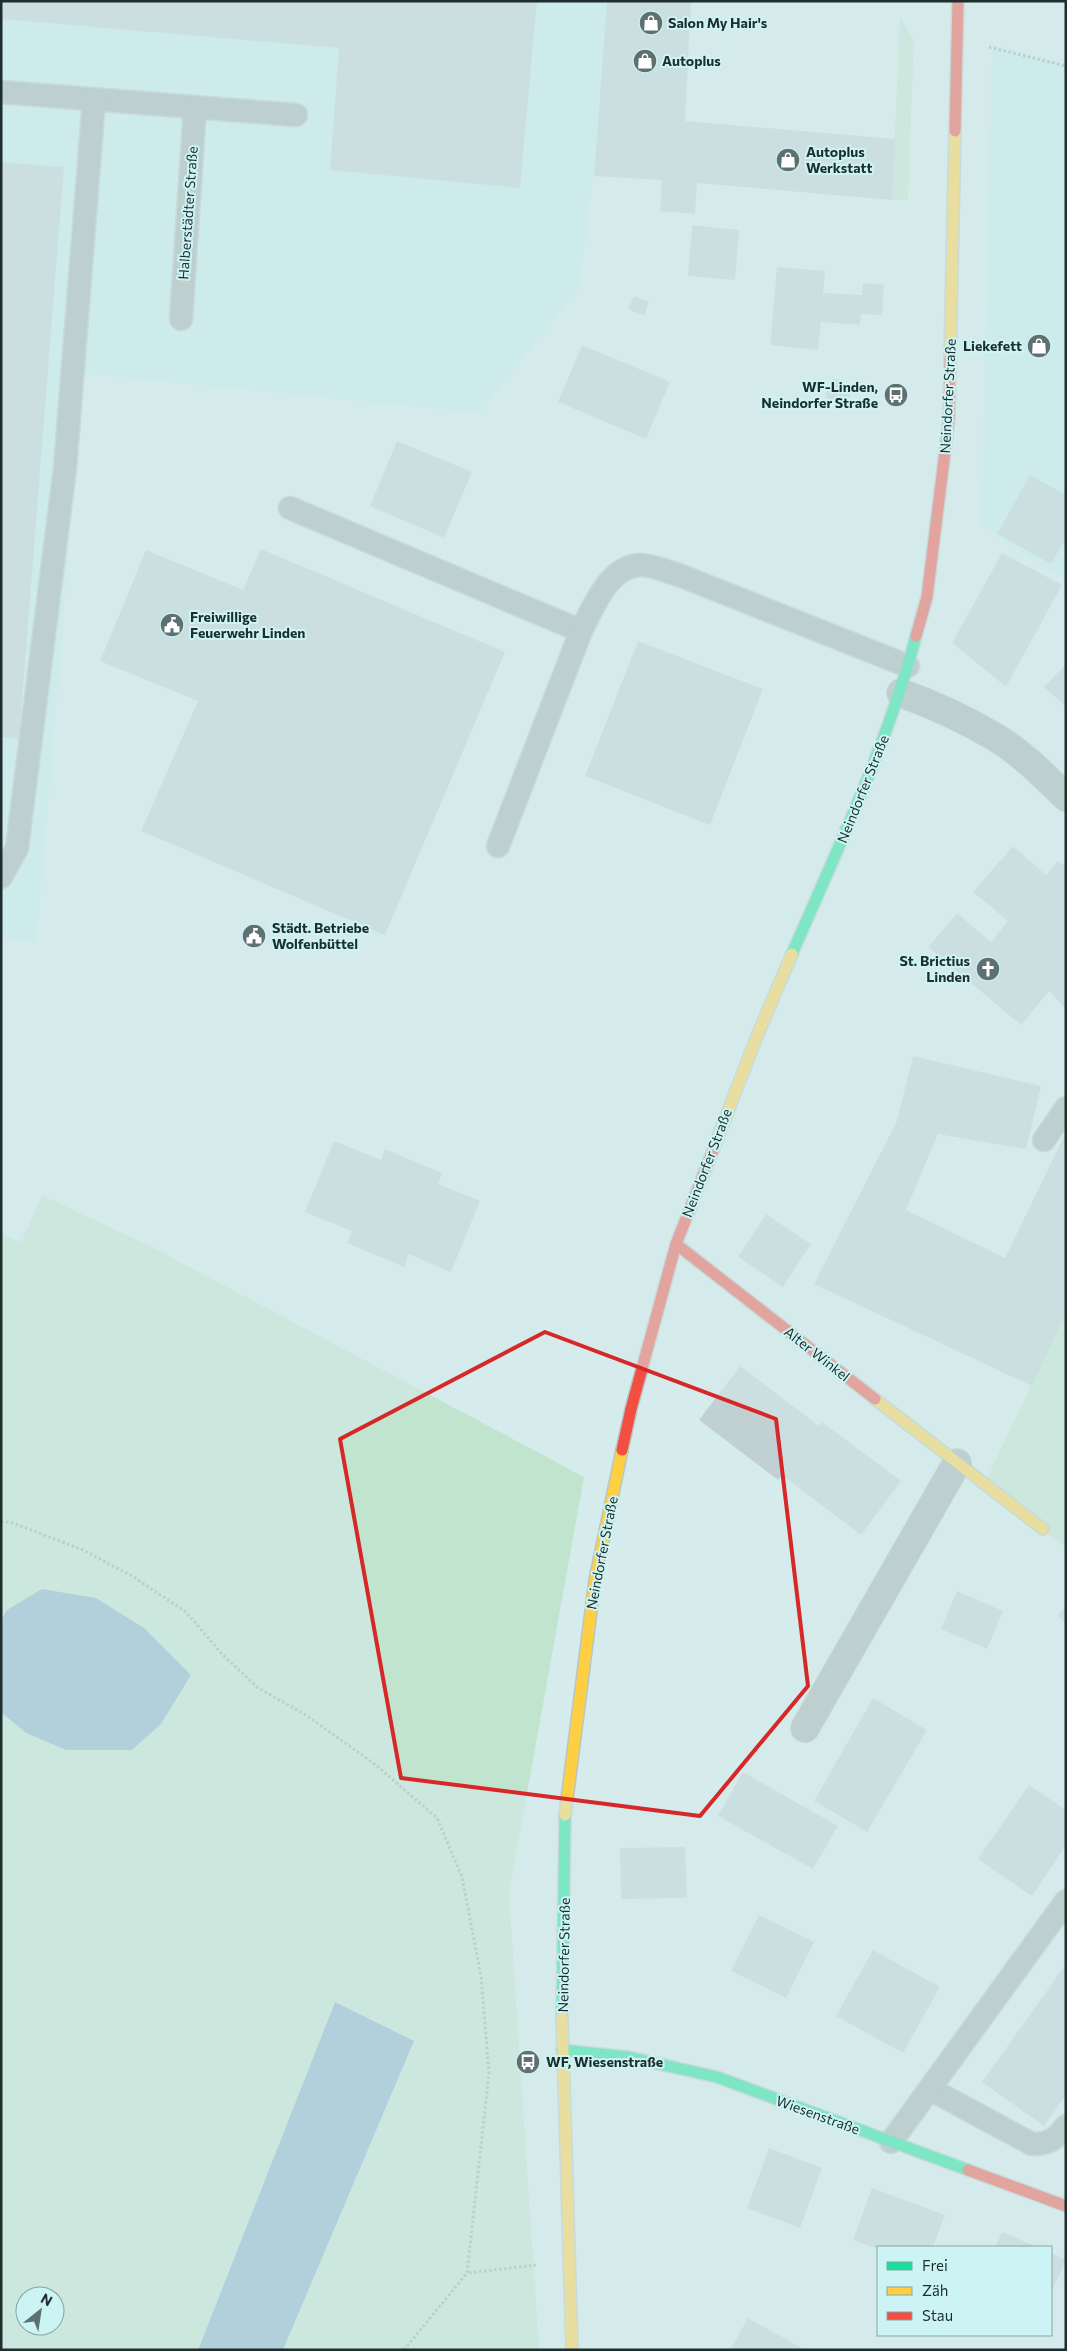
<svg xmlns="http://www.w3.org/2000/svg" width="1067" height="2351" font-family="Commissioner,sans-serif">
  <rect width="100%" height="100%" fill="#d6ebeb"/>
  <g fill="#c6eaea">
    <path d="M1,1h606l-13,175 -15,112 -100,125 -396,-39 -46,569 -36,-4z"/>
    <path d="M992,44l74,20v517l-85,-55z"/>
  </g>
  <g fill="#c1e4cf" fill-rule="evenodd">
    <path d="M900,17l14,23 -6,160h-16z"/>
    <path d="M42,1195l110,52 432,230 -75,416 30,457h-256l131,-309 -79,-39 -137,348h-197v-638l25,21 -19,-123 -6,10v-386l20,8zM25,2296h30v30h-30z"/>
    <path d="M1066,1313v235l-82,-64z"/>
  </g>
  <g fill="#86b0cb">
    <path d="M42,1589l54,9 48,30 47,47 -30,49 -29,26h-66l-40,-17 -25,-21v-92l6,-10z"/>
    <path d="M335,2002l79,39 -131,309h-85z"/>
  </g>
  <g fill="#c1d1d3">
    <path d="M1,1h536l-17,187 -190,-18 9,-122 -338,-29z"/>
    <path d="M607,1h84l-6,120 210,18 -3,61 -195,-17 -2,31 -35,-3 2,-31 -68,-4z"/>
    <path d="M1,162l63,5 -45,572 -18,-2z"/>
    <path d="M692,225l47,5 -4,50 -47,-4z"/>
    <path d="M777,267l48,4 -2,22 39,2 1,-12 21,2 -2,30 -21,-1 -1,11 -39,-3 -3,28 -48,-5z"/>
    <path d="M634,296l15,6 -5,14 -16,-7z"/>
    <path d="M582,345l88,37 -24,57 -88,-37z"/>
    <path d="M833,378l20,9 -8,19 -20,-9z"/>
    <path d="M397,441l75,31 -28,66 -74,-32z"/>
    <path d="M1030,475l36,20v43l-15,26 -54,-30z"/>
    <path d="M261,549l244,103 -120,283 -244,-104 57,-130 -98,-40 46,-111 97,40z"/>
    <path d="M1002,553l60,32 -56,102 -54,-44z"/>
    <path d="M638,641l125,48 -53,136 -125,-49z"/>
    <path d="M1066,664v43l-22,-20z"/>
    <path d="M1013,846l33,29 12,-14 8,6v142l-17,-18 -28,34 -93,-78 29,-34 34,29 17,-21 -35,-29z"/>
    <path d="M913,1056l128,30 -15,63 -88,-15 -32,76 99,48 61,-126v181l-34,73 -218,-102 83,-163z"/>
    <path d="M334,1141l47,19 4,-11 57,24 -4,11 42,17 -29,71 -42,-18 -5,13 -57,-24 5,-12 -47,-19z"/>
    <path d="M766,1214l45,30 -28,43 -45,-30z"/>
    <path d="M740,1366l79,60 3,-4 79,59 -40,54 -79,-60 -4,5 -79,-60z"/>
    <path d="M957,1591l46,20 -16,38 -46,-20z"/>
    <path d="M1066,1606v17l-9,-7z"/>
    <path d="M873,1698l54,32 -60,102 -53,-31z"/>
    <path d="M743,1772l95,54 -25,43 -95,-53z"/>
    <path d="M1029,1785l37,25v35l-34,51 -54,-37z"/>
    <path d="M685,1847l2,51 -66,1 -1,-51z"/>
    <path d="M759,1915l55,27 -28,56 -55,-27z"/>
    <path d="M873,1950l67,37 -37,66 -67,-37z"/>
    <path d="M1066,1964v131l-22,31 -62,-44z"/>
    <path d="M769,2148l53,20 -22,60 -53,-20z"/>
    <path d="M872,2188l73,27 -12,32h-55v2l-25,-9z"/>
    <path d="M1002,2232l35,15h-42z"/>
    <path d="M1051,2253l15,7 -15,33z"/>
    <path d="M748,2318l54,30 -1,2h-71z"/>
  </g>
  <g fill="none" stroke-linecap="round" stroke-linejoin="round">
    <g stroke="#b7c7c7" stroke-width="25">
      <g id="lane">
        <path d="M1,92l295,23"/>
        <path d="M181,319l14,-211"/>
        <path d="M290,508l291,123"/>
        <path d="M498,846l83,-215c12,-23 28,-66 60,-66 12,0 26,7 38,10l229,91"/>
        <path d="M1,877l16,-29 48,-380 29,-368"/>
        <path d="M1044,1140l22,-32"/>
        <path d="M930,2089l102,55c15,1 25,-5 34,-18"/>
        <path d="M891,2142l175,-241"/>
      </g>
    </g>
    <g stroke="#b7c7c7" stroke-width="30">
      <g id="street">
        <path d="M901,693c33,12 64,26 94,44 27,16 49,39 71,60"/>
        <path d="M805,1728l152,-265"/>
      </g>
    </g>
    <g stroke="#b7c7c7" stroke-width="14">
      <g id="fast">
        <path d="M792,954c45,-104 95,-208 124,-318"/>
        <path d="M562,2017l3,-202"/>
        <path d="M562,2050l66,7 89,20 251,93"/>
      </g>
    </g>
    <g stroke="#b7c7c7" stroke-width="14">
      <g id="slow">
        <path d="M950,359l5,-228"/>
        <path d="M713,1150l44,-114 35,-82"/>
        <path d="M875,1399l168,130"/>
        <path d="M565,1815l30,-235 27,-130"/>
        <path d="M562,2017l10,333"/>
      </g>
    </g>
    <g stroke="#b7c7c7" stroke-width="14">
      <g id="jam">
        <path d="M955,131l3,-130"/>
        <path d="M916,636l11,-39 22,-178 1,-60"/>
        <path d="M676,1244l199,155"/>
        <path d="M622,1450l9,-41 45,-165 37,-94"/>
        <path d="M968,2170l98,36"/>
      </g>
    </g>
    <g stroke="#a0acaa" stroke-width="3" stroke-dasharray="2.5 2.5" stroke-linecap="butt">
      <path d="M989,47l77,19"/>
      <path d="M1,1522h9l73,28 49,26 54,36 36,42 36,34 48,27 70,50 61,53 25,59 19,99 8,97 -22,200 69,-8"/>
      <path d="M404,2350l63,-77"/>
    </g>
    <use href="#lane" stroke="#a1adaa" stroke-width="22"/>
    <use href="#street" stroke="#a1adaa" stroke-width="28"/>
    <use href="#fast" stroke="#16e098" stroke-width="11"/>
    <use href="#slow" stroke="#ffcf43" stroke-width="11"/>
    <use href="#jam" stroke="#f24e42" stroke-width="11"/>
  </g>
  <path d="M0 0H1067V2351H0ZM545,1332l231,87 32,267 -108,130 -299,-38 -61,-339z" fill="#d6ebeb" fill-opacity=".55" fill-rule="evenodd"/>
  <path fill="none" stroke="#d62828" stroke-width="4" stroke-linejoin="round" d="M545,1332l231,87 32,267 -108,130 -299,-38 -61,-339z"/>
  <defs>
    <g id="shop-disc" transform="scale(1.25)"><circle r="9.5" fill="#5e7070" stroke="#cdf4f4"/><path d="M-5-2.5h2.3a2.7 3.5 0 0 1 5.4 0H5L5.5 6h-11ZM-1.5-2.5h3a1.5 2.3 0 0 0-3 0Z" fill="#fff"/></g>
    <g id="bus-disc" transform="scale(1.25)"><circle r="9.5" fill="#5e7070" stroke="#cdf4f4"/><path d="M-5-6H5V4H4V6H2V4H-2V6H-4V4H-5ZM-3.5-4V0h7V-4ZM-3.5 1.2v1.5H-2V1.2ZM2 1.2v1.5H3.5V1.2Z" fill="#fff"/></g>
    <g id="civic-disc" transform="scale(1.25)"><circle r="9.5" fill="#5e7070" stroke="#cdf4f4"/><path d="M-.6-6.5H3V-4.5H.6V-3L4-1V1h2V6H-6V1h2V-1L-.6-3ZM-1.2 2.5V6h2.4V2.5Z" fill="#fff"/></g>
    <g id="church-disc" transform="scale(1.25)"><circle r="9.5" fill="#5e7070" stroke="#cdf4f4"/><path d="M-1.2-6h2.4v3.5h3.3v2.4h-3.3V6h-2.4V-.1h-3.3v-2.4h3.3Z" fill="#fff"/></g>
  </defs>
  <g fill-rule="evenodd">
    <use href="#shop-disc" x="651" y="23"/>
    <use href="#shop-disc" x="645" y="61"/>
    <use href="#shop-disc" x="788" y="160"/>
    <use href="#shop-disc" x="1039" y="346"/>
    <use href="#bus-disc" x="896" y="395"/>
    <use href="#civic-disc" x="172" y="625"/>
    <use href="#civic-disc" x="254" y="936"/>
    <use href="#church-disc" x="988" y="969"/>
    <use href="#bus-disc" x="528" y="2062"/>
  </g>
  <g text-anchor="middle" stroke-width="4" stroke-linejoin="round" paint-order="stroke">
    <g font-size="14" font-weight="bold" fill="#1e2d2d" stroke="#cdf4f4" text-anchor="start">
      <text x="668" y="28">Salon My Hair's</text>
      <text x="662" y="66">Autoplus</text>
      <text x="806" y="157">Autoplus<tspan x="806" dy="16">Werkstatt</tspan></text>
      <text x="1022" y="351" text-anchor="end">Liekefett</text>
      <text x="878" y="392" text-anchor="end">WF-Linden,<tspan x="878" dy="16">Neindorfer Straße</tspan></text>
      <text x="190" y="622">Freiwillige<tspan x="190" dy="16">Feuerwehr Linden</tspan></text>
      <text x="272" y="933">Städt. Betriebe<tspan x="272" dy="16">Wolfenbüttel</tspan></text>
      <text x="970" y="966" text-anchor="end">St. Brictius<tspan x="970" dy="16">Linden</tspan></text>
      <text x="546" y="2067">WF, Wiesenstraße</text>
    </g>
    <g font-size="14" fill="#1e2d2d" stroke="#cdf4f4">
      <text transform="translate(188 213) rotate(-86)" y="5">Halberstädter Straße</text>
      <text transform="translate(948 396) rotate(-87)" y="5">Neindorfer Straße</text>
      <text transform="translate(863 789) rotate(-68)" y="5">Neindorfer Straße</text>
      <text transform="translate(707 1163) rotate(-69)" y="5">Neindorfer Straße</text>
      <text transform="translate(817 1354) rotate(38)" y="5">Alter Winkel</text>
      <text transform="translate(602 1553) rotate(-79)" y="5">Neindorfer Straße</text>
      <text transform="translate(564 1955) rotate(-89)" y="5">Neindorfer Straße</text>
      <text transform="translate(818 2115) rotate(20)" y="5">Wiesenstraße</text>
    </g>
  </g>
  <rect width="1067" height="2351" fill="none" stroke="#1e2d2d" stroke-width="5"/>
  <rect x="877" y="2246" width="175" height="90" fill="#cdf4f4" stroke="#87a4a4"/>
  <rect x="887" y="2262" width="25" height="8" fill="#16e098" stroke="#87a4a4"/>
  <text x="922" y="2271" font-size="15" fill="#1e2d2d">Frei</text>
  <rect x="887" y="2287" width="25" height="8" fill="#ffcf43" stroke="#87a4a4"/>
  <text x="922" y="2296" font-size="15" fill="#1e2d2d">Zäh</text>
  <rect x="887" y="2312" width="25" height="8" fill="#f24e42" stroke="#87a4a4"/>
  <text x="922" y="2321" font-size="15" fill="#1e2d2d">Stau</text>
  <g transform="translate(40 2311) rotate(30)"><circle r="24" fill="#cdf4f4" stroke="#87a4a4"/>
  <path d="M0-4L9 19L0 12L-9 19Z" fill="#5e7070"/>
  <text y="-8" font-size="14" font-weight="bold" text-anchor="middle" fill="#1e2d2d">N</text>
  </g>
</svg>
